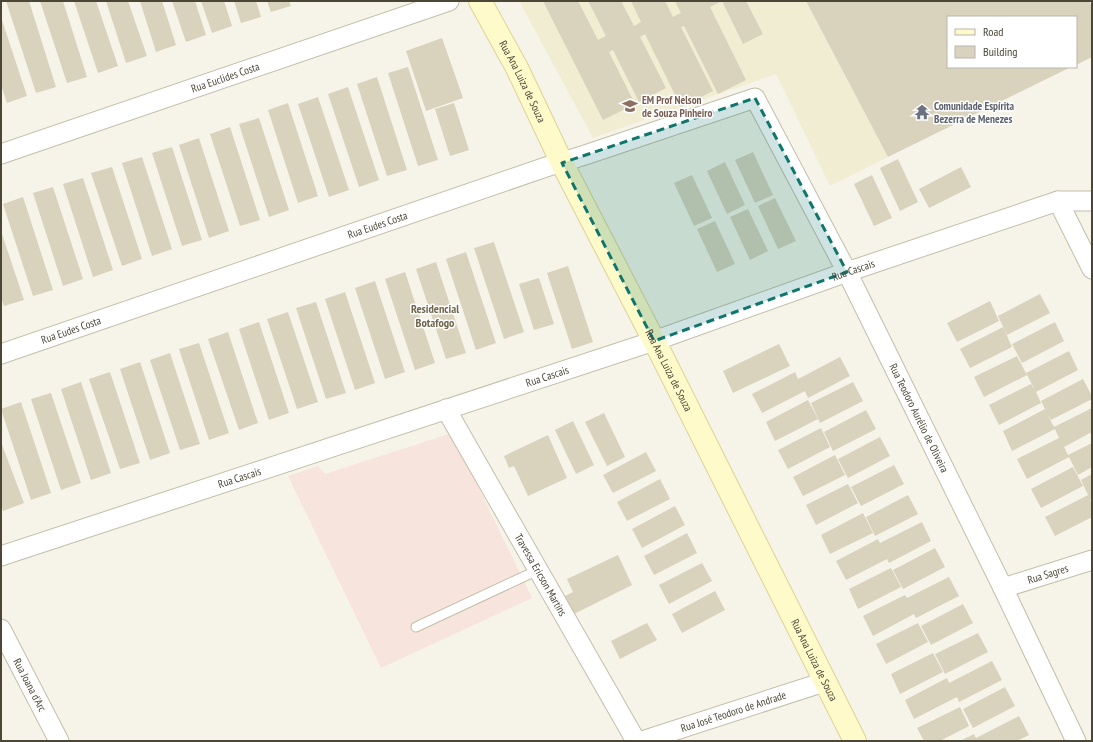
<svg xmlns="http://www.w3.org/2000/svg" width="1093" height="742" font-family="'PT Sans Narrow',sans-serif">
  <rect width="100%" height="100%" fill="#f6f4e9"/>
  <path fill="#f0edd2" d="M519,1h287l82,156 -58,29 -54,-112 -183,64z"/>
  <path fill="#f7e4dc" d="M452,433l80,165 -151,70 -93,-192 30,-10 7,8z"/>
  <g fill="#d9d2bd">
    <path d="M6,1h23l27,86 -20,6z"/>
    <path d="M40,1h23l24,76 -20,6z"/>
    <path d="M74,1h22l22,65 -20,7z"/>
    <path d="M106,1h22l19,55 -21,7z"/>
    <path d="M140,1h22l14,44 -20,7z"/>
    <path d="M172,1h23l11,34 -20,7z"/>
    <path d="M201,1h23l8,25 -20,7z"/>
    <path d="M234,1h22l5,16 -20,6z"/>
    <path d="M267,1h22l2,5 -20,6z"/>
    <path d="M543,1h35l20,39 8,-4 -18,-35h33l13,25 7,-4 -10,-21h34l8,16 8,-4 -6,-12h71l17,33 -20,10 -21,-43 -12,6 36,73 -28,14 -34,-68 -3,1 32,64 -32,16 -36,-73 -5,3 26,51 -27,14 -26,-52 -4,2 26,52 -32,16z"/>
    <path d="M806,1h283l3,6v50l-16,8v-48h-128v50h123l-183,90z"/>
    <path d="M1,17l26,79 -20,7 -6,-18z"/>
    <path d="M442,38l21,60 -37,13 -20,-60z"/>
    <path d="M408,67l30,93 -20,6 -30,-93z"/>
    <path d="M377,77l30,93 -20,6 -30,-92z"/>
    <path d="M348,87l31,93 -20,7 -31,-93z"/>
    <path d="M318,97l31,93 -20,7 -31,-93z"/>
    <path d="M288,103l30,93 -20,7 -30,-93z"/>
    <path d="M454,103l15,47 -19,6 -15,-47z"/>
    <path d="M259,118l30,92 -20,7 -30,-93z"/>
    <path d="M230,127l30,93 -20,6 -30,-92z"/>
    <path d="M199,138l30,93 -20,7 -30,-93z"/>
    <path d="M172,147l30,93 -20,6 -30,-93z"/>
    <path d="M753,152l20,43 -18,8 -20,-43z"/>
    <path d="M142,157l30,92 -20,7 -30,-93z"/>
    <path d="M898,159l20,43 -18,9 -20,-43z"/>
    <path d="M725,162l20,43 -18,9 -20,-43z"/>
    <path d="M112,167l30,92 -20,7 -31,-93z"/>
    <path d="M961,167l10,20 -42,21 -10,-19z"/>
    <path d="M692,175l20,43 -18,8 -20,-43z"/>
    <path d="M872,175l20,43 -18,8 -20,-42z"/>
    <path d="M83,178l30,92 -20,7 -30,-93z"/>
    <path d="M53,187l30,92 -20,7 -30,-93z"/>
    <path d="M23,197l30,93 -20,6 -30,-92z"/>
    <path d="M775,198l21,43 -18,8 -20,-43z"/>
    <path d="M748,209l20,42 -18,9 -20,-43z"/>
    <path d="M715,221l20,43 -18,8 -20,-43z"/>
    <path d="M1,231l23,69 -20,6 -3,-8z"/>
    <path d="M494,242l30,90 -20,7 -30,-91z"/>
    <path d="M466,252l30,91 -20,7 -30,-91z"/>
    <path d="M436,262l30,91 -20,6 -30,-90z"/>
    <path d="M568,266l25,76 -21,7 -25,-76z"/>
    <path d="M405,272l30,91 -20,7 -30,-91z"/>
    <path d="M539,278l15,46 -20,6 -15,-46z"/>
    <path d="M375,281l30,91 -20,7 -30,-91z"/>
    <path d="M345,292l30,91 -20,7 -30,-91z"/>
    <path d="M1040,294l10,19 -43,22 -9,-19z"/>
    <path d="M990,301l9,20 -42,21 -10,-19z"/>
    <path d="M316,302l30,91 -20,6 -30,-91z"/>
    <path d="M288,312l30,90 -21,7 -30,-90z"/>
    <path d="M259,322l30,91 -20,7 -30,-91z"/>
    <path d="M1055,322l9,19 -42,22 -10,-19z"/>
    <path d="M1003,327l9,20 -42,21 -10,-19z"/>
    <path d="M228,332l30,91 -19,7 -31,-91z"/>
    <path d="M199,343l30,90 -20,7 -30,-91z"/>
    <path d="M779,344l11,22 -57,27 -10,-22z"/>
    <path d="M1069,351l9,19 -42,22 5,11 -42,22 -10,-20 42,-21 4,6 -9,-17z"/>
    <path d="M170,353l30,91 -20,6 -30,-90z"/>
    <path d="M1017,356l10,19 -43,22 -10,-20z"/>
    <path d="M840,357l10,19 -42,22 -3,-7 -43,22 -10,-19 43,-22 3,7z"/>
    <path d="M140,362l30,91 -20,7 -30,-91z"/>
    <path d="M110,372l30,91 -20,6 -31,-90z"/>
    <path d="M1083,379l9,17v3l-41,21 -4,-6 7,13 38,-19v24l-28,15 4,8 24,-12v24l-14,8 -9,-18 -42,22 -10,-20 42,-21 -4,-9 -43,22 -9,-20 42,-22 -4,-8z"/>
    <path d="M81,382l30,91 -20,7 -30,-91z"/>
    <path d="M853,382l10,19 -43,22 -9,-20z"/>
    <path d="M51,393l30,90 -20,7 -30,-91z"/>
    <path d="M808,400l10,19 -43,22 -9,-19z"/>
    <path d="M21,402l30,91 -20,7 -30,-91z"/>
    <path d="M866,410l10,19 -43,22 -9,-19z"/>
    <path d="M604,413l21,44 -18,9 -22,-44z"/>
    <path d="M573,421l21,44 -18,9 -21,-44z"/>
    <path d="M821,428l9,19 -42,22 -10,-19z"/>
    <path d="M548,435l19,43 -39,18 -14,-30 -5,2 -5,-12z"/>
    <path d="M880,437l10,19 -42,22 -10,-19z"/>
    <path d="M1,442l23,61 -21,8 -2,-6z"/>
    <path d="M646,452l10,19 -43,22 -10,-18z"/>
    <path d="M835,455l10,20 -42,21 -10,-19z"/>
    <path d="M894,465l10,19 -43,22 -10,-19z"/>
    <path d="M1073,467l10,19 -42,22 -10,-19z"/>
    <path d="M1092,474v25l-2,1 2,3v14l-37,19 -10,-19 43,-22 -7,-15z"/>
    <path d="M660,479l10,20 -43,22 -10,-19z"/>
    <path d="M848,484l10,19 -42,22 -10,-20z"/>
    <path d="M908,495l10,19 -43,22 -9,-19z"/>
    <path d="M675,506l10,19 -43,23 -10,-19z"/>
    <path d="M863,513l10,20 -43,21 -9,-19z"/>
    <path d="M922,522l9,19 -42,22 -2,-4 -41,21 -10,-19 42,-22 2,4z"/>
    <path d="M687,533l10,20 -43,22 -10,-19z"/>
    <path d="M935,548l10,19 -42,22 -10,-19z"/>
    <path d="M618,555l14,30 -58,29 -9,-18 8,-4 -6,-13z"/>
    <path d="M702,563l10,18 -43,23 -10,-19z"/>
    <path d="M891,568l10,19 -43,22 -9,-20z"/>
    <path d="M949,577l10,19 -43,22 -2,-4 -41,22 -10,-20 42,-21 2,3z"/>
    <path d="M715,591l10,19 -43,23 -10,-19z"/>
    <path d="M963,604l10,19 -42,22 -10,-19z"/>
    <path d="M647,623l10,17 -37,19 -9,-18z"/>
    <path d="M918,623l10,19 -42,22 -10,-20z"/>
    <path d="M978,633l10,19 -43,22 -10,-20z"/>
    <path d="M933,653l10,19 -43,22 -9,-20z"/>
    <path d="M992,661l10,19 -43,22 -2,-5 -43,22 -9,-19 42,-22 2,5z"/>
    <path d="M1005,687l10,19 -42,22 -10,-19z"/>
    <path d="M960,707l9,19 -29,15h-16l-7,-13z"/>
    <path d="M1019,716l10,19 -12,6h-57l14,-7 2,4z"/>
  </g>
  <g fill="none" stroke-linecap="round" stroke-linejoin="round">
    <g stroke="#c3beaa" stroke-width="11">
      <path id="lane" d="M416,627l122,-57"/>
    </g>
    <g stroke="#c3beaa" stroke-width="21">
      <g id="street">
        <path id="s1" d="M1,154l448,-153"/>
        <path d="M1058,201l34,68"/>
        <path id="s2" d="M1,354l545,-187 39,-12 170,-57 92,174 156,316 73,153"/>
        <path id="s3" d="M446,409l190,332"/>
        <path id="s4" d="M1,556l653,-215 193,-69 211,-71h34"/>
        <path id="s5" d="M1003,588l89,-28"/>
        <path id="s6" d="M1,629l58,112"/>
        <path id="s7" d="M642,741l182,-59"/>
      </g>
    </g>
    <g stroke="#dbd394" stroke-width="24">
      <g id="secondary">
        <path id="s8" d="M480,1l37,67 45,95 100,193 193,385"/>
      </g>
    </g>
    <use href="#lane" stroke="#fff" stroke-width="9"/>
    <use href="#street" stroke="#fff" stroke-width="19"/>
    <use href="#secondary" stroke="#fffaca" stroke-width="22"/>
  </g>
  <path fill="#0f766e" fill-opacity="0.2" stroke="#0f766e" stroke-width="3" stroke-dasharray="8 5" stroke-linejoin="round" d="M755,98l92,174 -193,69 -92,-178z"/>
  <defs>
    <g id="school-bare" transform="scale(1.2)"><path d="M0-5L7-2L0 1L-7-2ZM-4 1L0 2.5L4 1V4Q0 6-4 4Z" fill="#8d6e63" stroke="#fff" stroke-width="2.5" paint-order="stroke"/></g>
    <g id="temple-bare" transform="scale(1.2)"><path d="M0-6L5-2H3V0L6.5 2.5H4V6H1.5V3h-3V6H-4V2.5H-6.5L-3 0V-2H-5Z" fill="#6b7280" stroke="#fff" stroke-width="2.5" paint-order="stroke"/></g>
  </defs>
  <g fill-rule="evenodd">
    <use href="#school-bare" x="630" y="106"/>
    <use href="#temple-bare" x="922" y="112"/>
  </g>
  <g text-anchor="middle" stroke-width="3" stroke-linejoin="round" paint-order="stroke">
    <g font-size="11" fill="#4b4636" stroke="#fff">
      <text dy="4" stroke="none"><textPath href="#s1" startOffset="237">Rua Euclides Costa</textPath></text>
      <text dy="4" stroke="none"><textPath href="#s8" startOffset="91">Rua Ana Luiza de Souza</textPath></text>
      <text dy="4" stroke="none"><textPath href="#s2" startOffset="398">Rua Eudes Costa</textPath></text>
      <text dy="4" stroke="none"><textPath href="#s4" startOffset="899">Rua Cascais</textPath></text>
      <text dy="4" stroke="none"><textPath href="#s2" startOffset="74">Rua Eudes Costa</textPath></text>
      <text dy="4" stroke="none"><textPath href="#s8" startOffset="415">Rua Ana Luiza de Souza</textPath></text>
      <text dy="4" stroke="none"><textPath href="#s4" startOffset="575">Rua Cascais</textPath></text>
      <text dy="4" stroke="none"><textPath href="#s2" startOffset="1156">Rua Teodoro Aurélio de Oliveira</textPath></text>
      <text dy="4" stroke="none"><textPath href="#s4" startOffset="251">Rua Cascais</textPath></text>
      <text dy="4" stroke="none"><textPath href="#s5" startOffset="47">Rua Sagres</textPath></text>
      <text dy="4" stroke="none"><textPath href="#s3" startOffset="191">Travessa Ericson Martins</textPath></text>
      <text dy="4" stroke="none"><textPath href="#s8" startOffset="739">Rua Ana Luiza de Souza</textPath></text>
      <text dy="4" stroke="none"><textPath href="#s6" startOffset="63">Rua Joana d'Arc</textPath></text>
      <text dy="4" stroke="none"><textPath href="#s7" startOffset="96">Rua José Teodoro de Andrade</textPath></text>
    </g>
    <g font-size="11" font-weight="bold" fill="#785e54" stroke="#fff" text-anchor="start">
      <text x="642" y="104">EM Prof Nelson<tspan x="642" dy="13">de Souza Pinheiro</tspan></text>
    </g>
    <g font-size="11" font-weight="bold" fill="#5b616d" stroke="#fff" text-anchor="start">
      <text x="934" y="110">Comunidade Espírita<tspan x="934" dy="13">Bezerra de Menezes</tspan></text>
    </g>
    <g font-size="12" font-weight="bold" fill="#6f664c" stroke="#fff">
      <text x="435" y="313">Residencial<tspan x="435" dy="14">Botafogo</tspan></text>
    </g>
  </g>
  <rect width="1093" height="742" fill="none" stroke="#4b4636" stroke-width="4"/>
  <rect x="947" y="16" width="130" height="52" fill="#ffffff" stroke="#b7b5af"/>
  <rect x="955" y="29" width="20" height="6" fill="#fffaca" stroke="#b7b5af"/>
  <text x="983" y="36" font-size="12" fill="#4b4636">Road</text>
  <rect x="955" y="46" width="20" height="12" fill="#d9d2bd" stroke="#b7b5af"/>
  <text x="983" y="56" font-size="12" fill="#4b4636">Building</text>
</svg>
